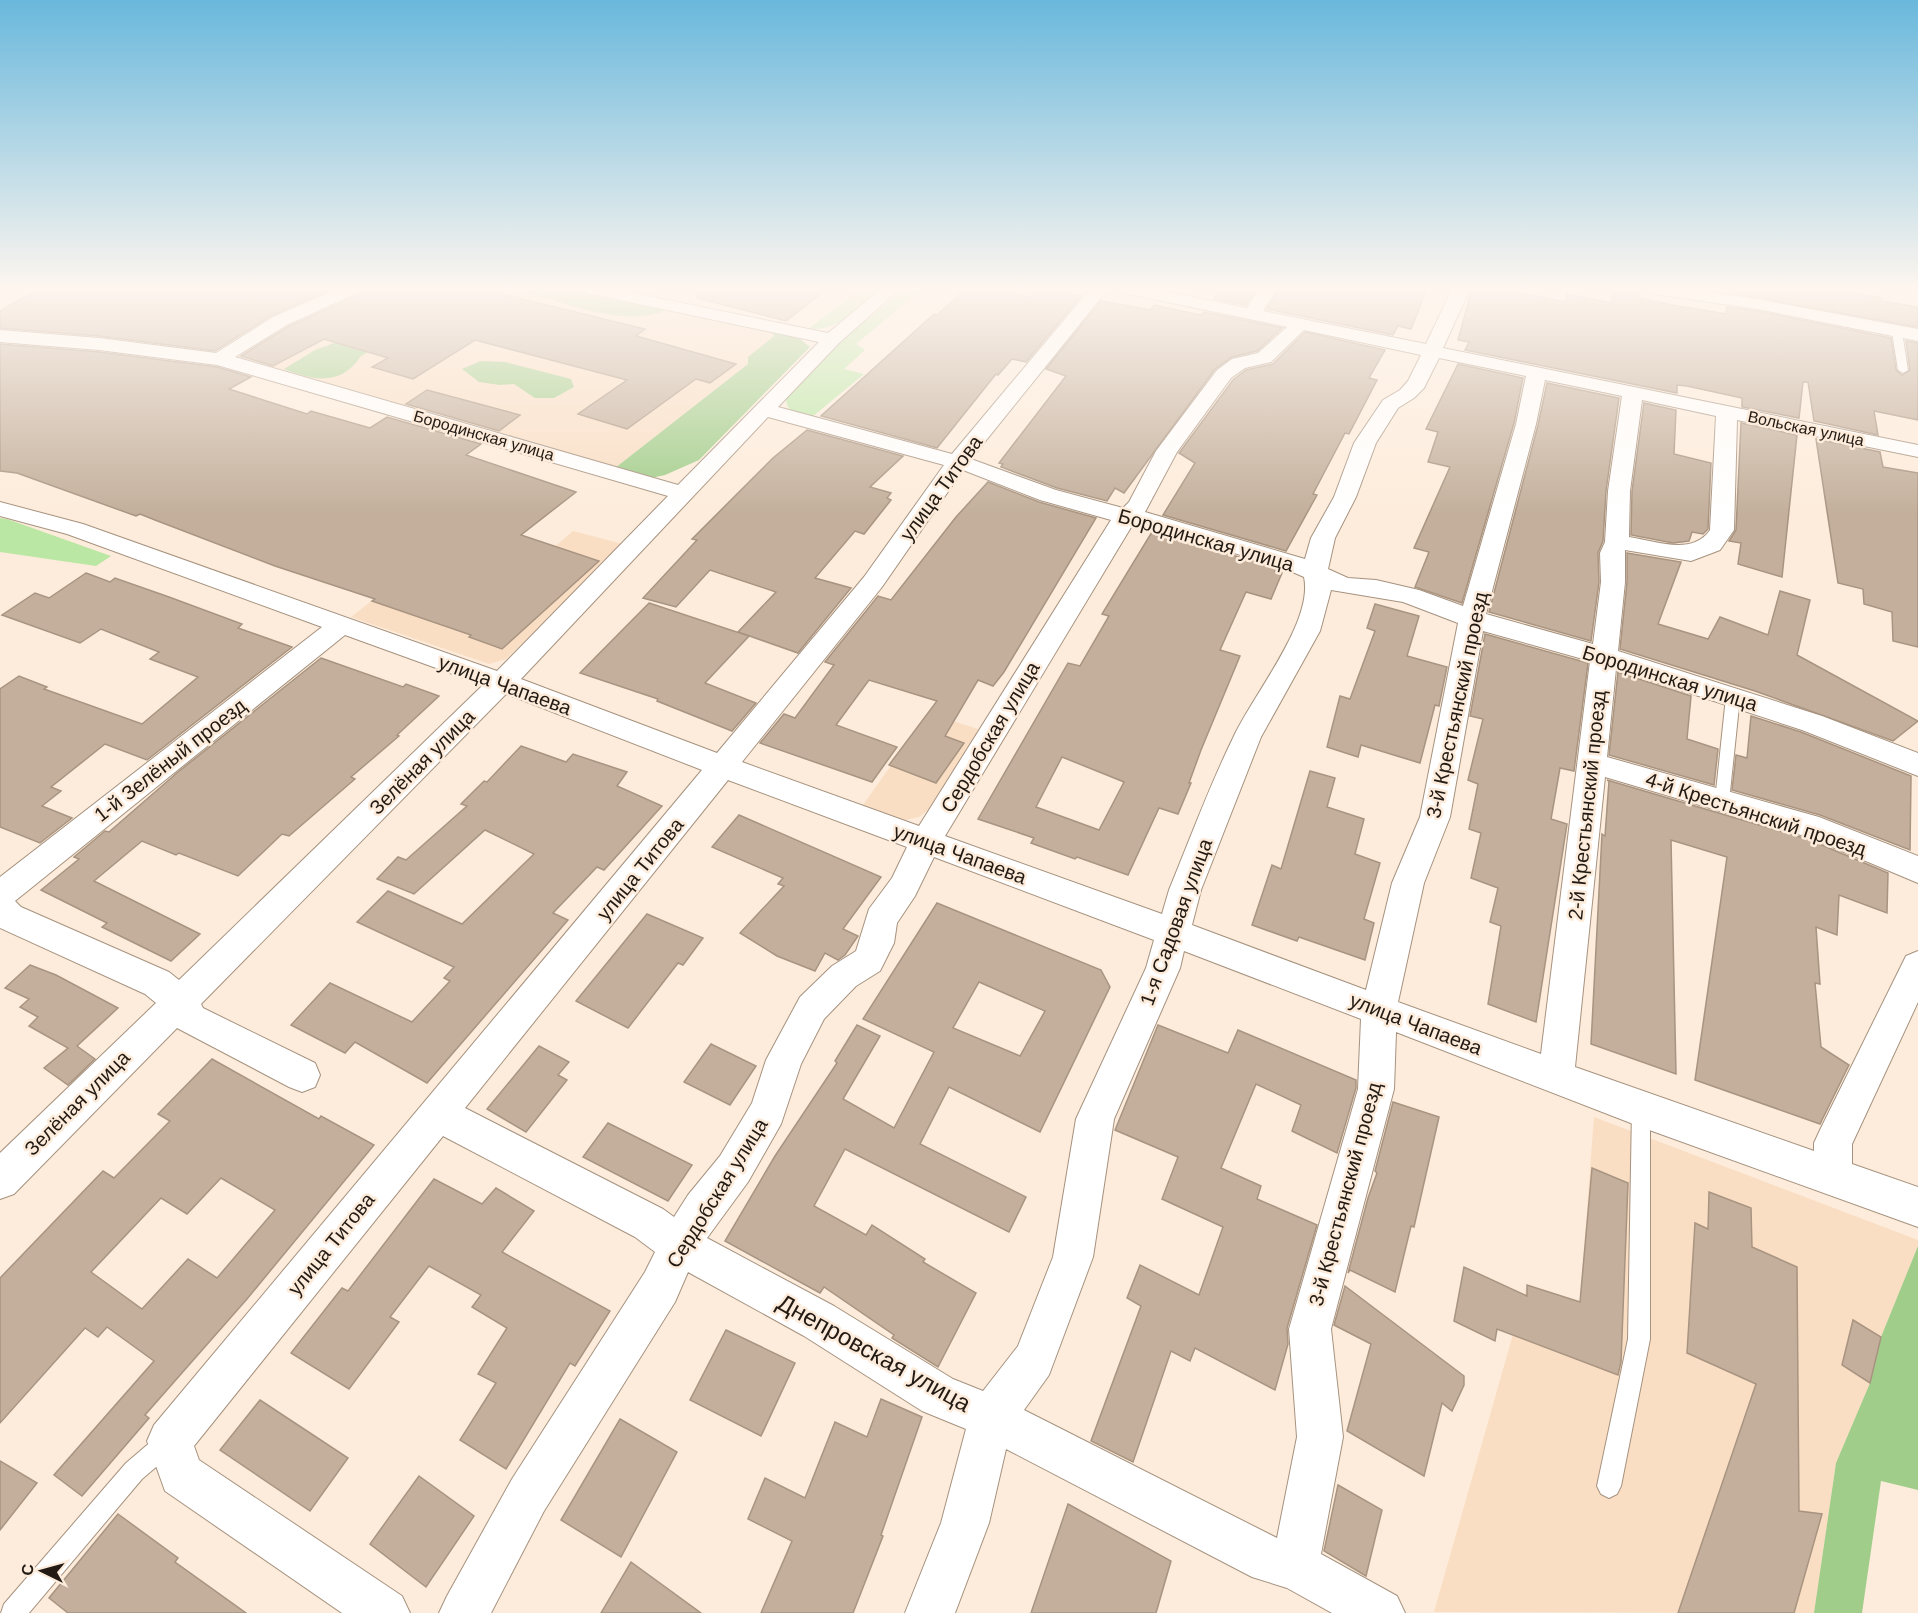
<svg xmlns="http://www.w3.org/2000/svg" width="1918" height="1613" font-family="Arial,sans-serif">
  <rect width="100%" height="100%" fill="#fdecdb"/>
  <g fill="#f9dec4">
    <path d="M358,289h223l54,13 140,27 -2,8 -24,20 -1,7 -133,104 -373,-106 -3,-6 47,-34z"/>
    <path d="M573,531l50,13 -117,115 -17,5 -138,-47 63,-49 86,26z"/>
    <path d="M928,713l56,18 -50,74 -15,12 -14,3 -42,-15z"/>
    <path d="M1594,1117l324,123v6l-37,91 -11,46 -34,80 -22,150 -380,-1 93,-327 53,16z"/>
  </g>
  <g fill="#bbe7a5">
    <path d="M860,289h20c-22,18 -41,43 -72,40z"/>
    <path d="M904,289h18l-66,55 9,6 -21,19 20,5 -52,43c-13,-3 -26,-4 -26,-19l56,-58z"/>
    <path d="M0,518l7,1 104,37 -15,10 -96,-14z"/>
  </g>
  <g fill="#a0cd89">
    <path d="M426,289h47l-16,15 -96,52c-20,30 -47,25 -77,13l31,-19 22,-8z"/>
    <path d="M518,289h56l63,15 16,1 11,6c-42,17 -105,-10 -146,-22z"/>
    <path d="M775,329l25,10 10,8 -111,113 -34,15 -14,3 -36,-10 133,-104v-7l25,-20z"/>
    <path d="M481,361l24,1 66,17 3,8 -20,11h-19l-21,-14 -14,1 -21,-3 -17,-13z"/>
    <path d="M1918,1246v244l-37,-9 -19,132h-48l22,-150 34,-80 11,-46z"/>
  </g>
  <g fill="#c3af9b" stroke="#a89481" stroke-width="1.5" fill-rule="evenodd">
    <path d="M38,289h294l-60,26 -57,36 -116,-15 -99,-8v-17z"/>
    <path d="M362,289h119l164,40 -9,7 100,28 -26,19 -14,-4 -69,50 -49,-15 49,-34 -152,-40 -62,39 -41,-12 16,-9 -64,-19 -51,27 -32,-10 47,-29 70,-32z"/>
    <path d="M698,289h129l-41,32 -89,-23z"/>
    <path d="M966,289h28l36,8 9,-8h9l33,7 -55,66 -14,-3 -14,16 -2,-1 -59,74 -116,-32 113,-102 3,1z"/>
    <path d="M1222,289h35l-11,16 -32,-6z"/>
    <path d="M1279,289h148l-16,40 -13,-3 -5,9 -126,-26z"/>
    <path d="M1472,289h31l62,13 2,-8 45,9v-14h13l13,2 1,7 33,7 54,9 1,-7 30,4 134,27 5,32 6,5 8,-5 -4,-29 12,2v77l-44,-9 4,24 -64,-14 -6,-39h-5l-4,36 -57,-11v-9l-55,-12 -10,-1v8l-212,-43 4,-8 -11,-2z"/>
    <path d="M1731,289h100l50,9 1,3 36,6v20l-188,-34z"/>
    <path d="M1101,301l50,9 3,-5 47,10 3,-3 78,16 -25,23 -25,6 -17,12 -91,124 -9,-5 -8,13 -50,-13 -56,-21 2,-3 -4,-1 67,-87 -20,-7z"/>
    <path d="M1305,332l80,18 -16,28 8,2 -28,54 -4,-1 -32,61 4,1 -31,56 -123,-36 32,-52 -16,-10 54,-73 13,-10 27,-6z"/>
    <path d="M0,344l99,8 118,15 34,10 -22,12 78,25 4,-3 59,17 17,-11 94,27 -15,11 110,37 -55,43 78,26 -97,88 -33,-12 2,-2 -99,-34 3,-2 -100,-33 -120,-46 -15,-6 -4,2 -119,-43 -17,-2z"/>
    <path d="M1458,364l65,14 -9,45 -52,180 -47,-16 14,-35 -15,-4 36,-81 -22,-5 10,-30 -12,-3z"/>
    <path d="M1547,383l72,15 -13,93 -3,50 -5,12 1,29 -8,59 -102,-29 49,-187z"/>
    <path d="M427,390l93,25 -21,16 -93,-27z"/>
    <path d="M1644,403l32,7 -2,44 37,9 -3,66 -5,5 -11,-2 -3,9 -16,2 -42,-8 1,-44z"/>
    <path d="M1741,423l56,12 -15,142 -44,-13 3,-21 -12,-2 7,-11z"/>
    <path d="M807,430l96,26 -33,31 21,6 -4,5 4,2 -27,34 -9,-3 -40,47 36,10 -53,65 -60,-21 38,-40 -66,-22 -34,37 -33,-9 54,-58 -5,-1 81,-81z"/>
    <path d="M1816,439l64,13 3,15 35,6v174l-25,-6 -1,-29 -28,-8 -1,-15 -25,-6z"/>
    <path d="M988,482l51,20 57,16 -92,154 -11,14 -15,-6 -33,56 19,7 -28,40 -47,-18 48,-64 -68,-21 -33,45 61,22 -25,35 -112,-39 24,-29 11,4 39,-53 -9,-3 53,-66 13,4 65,-83z"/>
    <path d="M1152,532l125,36 -2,3 7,2 -11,26 -25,-7 -26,58 20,6 -39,94 -12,33h2l-13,31 -19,-6 -31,67 -51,-18 -2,2 -44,-16 3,-5 -56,-19 90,-156 12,3 29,-50 -7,-2zM1062,757l62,25 -25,48 -63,-23z"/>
    <path d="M1627,553l54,9 -23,62 50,15 12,-22 48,18 12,-44 30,9 -13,55 121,66 -25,20 -138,-50 -135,-42 7,-67z"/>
    <path d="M86,573l24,9 5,-4 54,19 73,27 -4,4 54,19 -145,113 -42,-16 -54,43 10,4 -19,15 30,12 -32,25 -40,-16v-138l19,-13 28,11 -3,2 98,35 56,-47 -48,-18 9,-7 -58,-23 -21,14 -78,-28 33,-22 14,5z"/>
    <path d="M649,603l100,33 -44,47 51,20 -24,28 -75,-30 1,-2 -78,-26z"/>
    <path d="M1375,604l44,12 -12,40 40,11 -8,39 -4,-1 -15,58 -59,-18 -3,12 -31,-10 13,-51 10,3 25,-68 -8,-3z"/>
    <path d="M1485,634l103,29 -14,108 -14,-3 -9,51 16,5 -31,198 -48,-18 13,-78 -11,-4 8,-34 -27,-10 10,-45 -12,-4 9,-45 -10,-4 15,-61 -13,-3z"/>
    <path d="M321,658l82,29 3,-3 33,12 -42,39 2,1 -48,41 4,2 -66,57 -7,-2 -44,42 -59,-23 -3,2 -34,-14 -48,40 106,53 -29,27 -69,-34 5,-4 -66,-33 38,-31 -5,-2 31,-26 4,1 69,-60z"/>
    <path d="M1618,672l73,24 -4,43 31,10 -4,36 -105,-30z"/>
    <path d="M1751,716l50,16 110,44 -1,74 -90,-35 -88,-25 4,-35 11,3z"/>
    <path d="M521,746l45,16 7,-8 54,18 -10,14 45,20 -58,64 -7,-3 -44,46 15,7 -141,163 -72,-41 -10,11 -54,-28 39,-42 82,39 38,-41 -6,-3 10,-11 -97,-45 31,-31 74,33 72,-70 -49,-24 -71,64 -37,-15 21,-22 8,3 61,-54 -6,-2 23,-23 3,1z"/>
    <path d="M1310,771l25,7 -8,29 37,12 -9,35 25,9 -16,56 10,4 -9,37 -66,-23 -2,4 -45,-16 20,-60 9,4z"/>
    <path d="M1607,780l203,60 78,33 -1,40 -48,-18 -2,40 -21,-8 4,57 -5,-1 6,64 28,18 -29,59 -125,-44 32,-223 -56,-17 5,234 -85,-30 11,-210 3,2 4,-55z"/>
    <path d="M739,815l142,62 -38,52 15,7 -13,19 -7,5 -13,-7 -10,18 -38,-15 -37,-23 44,-47 -6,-2 5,-6 -71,-31z"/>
    <path d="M937,903l164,67 9,17 -70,145 -91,-45 -29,57 106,53 -17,35 -164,-83 -31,57 52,29 6,-10 53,34 -2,3 53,31 -38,74 -46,-29 2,-3 -70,-48 -4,6 -95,-52 50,-85 62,-93 -2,-2 22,-36 23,11 -37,63 51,29 40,-76 -71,-33zM979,982l66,29 -25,45 -67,-28z"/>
    <path d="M647,914l56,24 -20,27 -5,-2 -50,65 -52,-27z"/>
    <path d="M30,965l26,10 62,33 -41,38 18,13 -27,26 -24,-17 24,-20 -39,-22 9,-9 -18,-10 9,-8 -24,-11z"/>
    <path d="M1158,1025l70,28 10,-23 118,50v8l-19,65 -45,-22 9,-26 -45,-21 -35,84 40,18 -4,13 60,26 -30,103 1,16 -13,46 -80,-42 -5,13 -19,-10 -38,111 -42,-21 50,-135 -14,-8 13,-33 59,30 24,-68 -61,-28 16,-42 -63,-27z"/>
    <path d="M711,1044l45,22 -26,39 -46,-23z"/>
    <path d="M539,1046l30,16 -11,13 9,5 -41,52 -39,-23z"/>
    <path d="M212,1059l107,60 2,-3 53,29 -127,154 -102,116 4,3 -67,78 -28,-21 100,-114 -47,-34 -9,10 -13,-9 -85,95v-145l103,-107 11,7 56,-57 -12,-7zM221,1178l54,32 -58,68 -29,-19 -46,50 -51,-37 70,-74 26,16z"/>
    <path d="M1393,1102l46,15 -25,110 -3,-1 -16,66 -45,-22 -2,3 20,-75 9,-25 -2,-2z"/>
    <path d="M608,1123l84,42 -24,36 -85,-44z"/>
    <path d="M1592,1168l36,15 -7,179 -3,13 -121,-46 -2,12 -41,-20 10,-54 63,29v-11l53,17z"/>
    <path d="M434,1179l48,25 14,-16 38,23 -32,41 108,59 -35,55 -5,-3 -64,106 -46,-29 36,-57 -18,-9 29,-46 -35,-21 9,-12 -52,-29 -39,51 9,5 -50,67 -58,-36 51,-65 6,3z"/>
    <path d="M1709,1192l42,16 1,39 45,20 2,244 23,3 -28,99h-116l78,-229 -69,-31 8,-130 13,6z"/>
    <path d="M1345,1286l119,90v9l-12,26 -10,-8 -18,73 -77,-45 24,-87 -37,-19z"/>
    <path d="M1853,1320l28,17 -11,46 -28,-18z"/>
    <path d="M726,1330l69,33 -34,73 -71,-36z"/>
    <path d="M881,1399l41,18 -41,118 2,1 -30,77h-92l31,-72 -44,-22 17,-41 40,20 30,-76 32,15z"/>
    <path d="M260,1400l88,58 -38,53 -90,-61z"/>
    <path d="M620,1419l57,33 -56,105 -60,-37z"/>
    <path d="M0,1461l37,22 -37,47z"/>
    <path d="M419,1476l55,40 -48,71 -56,-43z"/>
    <path d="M1338,1485l44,25 -16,66 -42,-25z"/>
    <path d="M1068,1504l103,57 -15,52h-125z"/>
    <path d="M118,1514l60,44 -3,4 71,51h-178l-19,-15z"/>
    <path d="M631,1562l70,51h-100z"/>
  </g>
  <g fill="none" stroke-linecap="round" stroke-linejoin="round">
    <g stroke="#a6927f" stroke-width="2">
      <g id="lane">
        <path d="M1897,329l5,3 6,38 -5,3 -5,-3 -6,-38z"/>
        <path d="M1733,692l7,5 -11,104 -2,4h-10l-2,-4 11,-104z"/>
        <path d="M1641,1100l7,3 2,6v230l-29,147 -4,8 -8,4 -8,-4 -4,-8 31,-147 4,-230 2,-6z"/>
        <path d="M168,1431l8,3 3,8 -3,8 -34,29 -113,134h-28l3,-9 122,-141 34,-29z"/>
      </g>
    </g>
    <g stroke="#a6927f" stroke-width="2">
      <g id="street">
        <path d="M337,289h23l-3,4 -70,32 -52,32 443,128 141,-143 -232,-49 -3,-4h30l214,44 53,-44h19l-61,54 -61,64 174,47 138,-165h18l-137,170 85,31 67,18 6,-6 27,-51 61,-81 15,-11 26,-6 29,-26 -158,-33 -6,-1 -3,-4h34l93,19 12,-19h18l-14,22 163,33 26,-55h18l-27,59 475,97v12l-181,-37 -3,110 -14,20 -29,11 -66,-11v32l-7,69 204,65 96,37v23l-116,-46 -186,-61 -9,88 212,60 99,39v27l-107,-45 -206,-61 -30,290 239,84v-8l6,-13 86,-174 12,-5v51l-66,142v20l66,23v40l-277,-100 -245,-95 -2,57 -63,240 12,108 -22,117 76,42 8,17h-73l-45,-25 -35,-11 -246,-128 -17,74 -34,90h-50l36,-90 25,-94 -44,-18 -118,-75 -116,-64 -13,30 -131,209 -53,102h-52l8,-17 65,-117 133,-207 10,-20 -20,-15 -192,-101 -249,310 5,14 203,136 8,17h-68l-177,-122 -18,-50 7,-16 548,-655 -196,-76 -305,310 2,4 112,55 5,12 -5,12 -13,5 -13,-5 -112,-59 -163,166 -14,5v-46l156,-150 -11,-9 -145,-66v-51l322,-250 -255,-93 -67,-18v-14l83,22 414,147 171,-175 -451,-131 -118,-15 -99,-8v-12l99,8 117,15 57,-36zM1304,330l117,25 -13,26 -8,9 -17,10 -29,43 -20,54 -23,41 -6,21 -160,-47 32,-60 54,-74 14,-10 26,-6zM1439,358l87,18 -10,48 -53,182 -44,-16 -43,-10 -28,-2 -20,-9 7,-31 21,-41 20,-54 22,-35 16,-10 10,-10zM1545,380l77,16 -14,95 -3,51 -5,11 1,29 -8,62 -107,-30 50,-190zM1642,400l74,16 -6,114c-18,26 -54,11 -81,7l1,-46zM768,417l176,48 -80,112 -147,176 -196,-74zM963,470l77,30 71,20 -192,306 -177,-64 140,-175zM1133,524l146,42 25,11c10,45 -52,119 -71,161 -24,49 -43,101 -64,152l-7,24 -217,-78zM1331,590l72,12 55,21 -38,194 -28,66 -26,107 -174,-65 9,-35 60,-153 59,-106zM1483,631l107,30 -49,393 -143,-52 26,-119 26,-66zM345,635l138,50 -304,295 -10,-8 -148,-65 -6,-6zM728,780l179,67 -15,31 -23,31 -13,42 -24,15 -32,31 -34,63 -14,43 -32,53 -32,39 -14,22 -11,-8 -198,-101zM934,857l220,83 -8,28 -70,151 -23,138 -35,89 -35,45 -30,-12 -119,-73 -127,-68 41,-56 33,-58 20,-60 23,-45 32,-33 24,-15 14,-28 3,-20 18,-27zM1184,951l177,68 -3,70 -69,240 8,108 -20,101 -253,-128 25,-35 44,-118 21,-138 66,-151z"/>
        <path d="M1646,289h43l68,10 161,30v12l-161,-32 -102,-15 -6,-1z"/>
      </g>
    </g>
    <use href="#lane" fill="#fff" fill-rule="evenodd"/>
    <use href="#street" fill="#fff" fill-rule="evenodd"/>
  </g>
  <linearGradient id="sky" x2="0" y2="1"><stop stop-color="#69b8dc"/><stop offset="0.56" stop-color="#fef6ef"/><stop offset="1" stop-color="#fef6ef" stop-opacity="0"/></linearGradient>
  <rect width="1918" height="515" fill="url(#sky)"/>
  <g text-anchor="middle" stroke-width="5" stroke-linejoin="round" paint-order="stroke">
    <g font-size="16" fill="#221a13" stroke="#fdecdb">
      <text transform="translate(1806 428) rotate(12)" y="6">Вольская улица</text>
      <text transform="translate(484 435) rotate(16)" y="6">Бородинская улица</text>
    </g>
    <g font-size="20" fill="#221a13" stroke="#fdecdb">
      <text transform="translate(941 488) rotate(-54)" y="7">улица Титова</text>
      <text transform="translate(1206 540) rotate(16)" y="7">Бородинская улица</text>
      <text transform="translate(1670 678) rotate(17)" y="7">Бородинская улица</text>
      <text transform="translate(505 685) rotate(20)" y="7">улица Чапаева</text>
      <text transform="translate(1457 705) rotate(-78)" y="7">3-й Крестьянский проезд</text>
      <text transform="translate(990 737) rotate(-59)" y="7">Сердобская улица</text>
      <text transform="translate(170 760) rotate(-38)" y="7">1-й Зелёный проезд</text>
      <text transform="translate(422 762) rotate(-45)" y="7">Зелёная улица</text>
      <text transform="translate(1587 805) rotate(-84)" y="7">2-й Крестьянский проезд</text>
      <text transform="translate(1756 814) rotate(18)" y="7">4-й Крестьянский проезд</text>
      <text transform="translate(960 854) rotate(20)" y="7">улица Чапаева</text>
      <text transform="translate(640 869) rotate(-51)" y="7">улица Титова</text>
      <text transform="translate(1176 922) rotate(-70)" y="7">1-я Садовая улица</text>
      <text transform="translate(1416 1024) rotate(21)" y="7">улица Чапаева</text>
      <text transform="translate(77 1103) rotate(-45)" y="7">Зелёная улица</text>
      <text transform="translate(717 1193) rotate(-58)" y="7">Сердобская улица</text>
      <text transform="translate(1345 1194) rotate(-75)" y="7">3-й Крестьянский проезд</text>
      <text transform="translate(331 1244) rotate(-51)" y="7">улица Титова</text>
    </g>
    <g font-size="24" fill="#221a13" stroke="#fdecdb">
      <text transform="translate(874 1353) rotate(29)" y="8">Днепровская улица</text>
    </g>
  </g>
  <g transform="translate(42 1571) rotate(275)" stroke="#fdecdb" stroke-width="4.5" paint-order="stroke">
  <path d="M0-4.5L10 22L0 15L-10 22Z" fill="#221a13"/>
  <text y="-9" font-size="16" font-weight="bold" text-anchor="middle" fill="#221a13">С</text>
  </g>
</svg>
